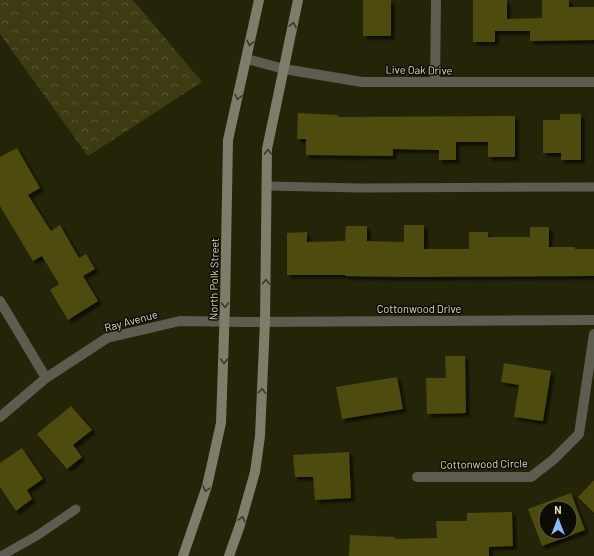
<svg xmlns="http://www.w3.org/2000/svg" width="594" height="556" font-family="Barlow,sans-serif">
  <defs>
    <pattern id="forest-crowns" width="20" height="18" patternUnits="userSpaceOnUse"><rect width="20" height="18" fill="#3c3b12"/><path d="M2 6a3 3 0 1 1 6 0M12 15a3 3 0 1 1 6 0" fill="none" stroke="#585733"/></pattern>
    <filter id="shadow"><feDropShadow dx="3.5" dy="3.5" stdDeviation="1" flood-color="#0009"/></filter>
  </defs>
  <rect width="100%" height="100%" fill="#242409"/>
  <path fill="url(#forest-crowns)" d="M0,0h133l69,82 -114,74 -88,-122z"/>
  <g fill="#4d4b08" fill-rule="evenodd" filter="url(#shadow)">
    <rect x="363" y="0" width="28" height="36"/>
    <path d="M473,0h34v19l35,-1v-18h27v7h25v33l-64,1v-10h-35v11h-22z"/>
    <path d="M298,113l40,2v2l177,-1v41h-27v-15h-32v18h-17v-10l-46,-1v7l-87,-1v-16h-9z"/>
    <path d="M560,114h21v46h-20v-7h-18v-33h17z"/>
    <path d="M17,148l23,40 -12,7 23,36 9,-6 19,33 7,-4 9,15 -12,7 15,25 -30,19 -18,-30 9,-6 -17,-28 -9,5 -33,-55v-49z"/>
    <path d="M404,225h20v24h45v-17h19v5h42v-10h19v20h26v2h19v27l-190,1 -59,-1v-1h-58v-42l20,-1v10l38,-1 1,-15h21v15l37,1z"/>
    <path d="M445,356h20l1,57 -39,1 -1,-36h20z"/>
    <path d="M504,363l47,8 -8,50 -29,-4 5,-32 -18,-3z"/>
    <path d="M397,377l6,32 -61,10 -6,-32z"/>
    <path d="M71,406l21,24 -19,15 9,12 -15,12 -30,-35z"/>
    <path d="M22,448l21,31 -16,11 5,9 -16,12 -16,-24v-24z"/>
    <path d="M349,452l2,46 -36,2 -2,-23h-18l-2,-22z"/>
    <path d="M594,480v33l-16,-16z"/>
    <path d="M571,493l14,37 -43,16 -14,-37zM546,508h24v24h-24z"/>
    <path d="M512,512l1,34 -24,1v9h-140l1,-21 45,2v2l42,-1 -1,-17h31v-8z"/>
  </g>
  <g fill="none" stroke-linecap="round" stroke-linejoin="round">
    <g stroke="#5c5c50" stroke-width="9">
      <path d="M268,186l91,2 235,-1"/>
      <path d="M1,556l37,-21 38,-26"/>
    </g>
    <g stroke="#5c5c50" stroke-width="10">
      <path d="M247,59l37,10 78,13h232"/>
      <path d="M435,82l1,-82"/>
      <path d="M0,301l46,77"/>
      <path d="M244,322l350,-2"/>
      <path d="M417,477h114l23,-18 25,-25 15,-100"/>
    </g>
    <path stroke="#5c5c50" stroke-width="10" d="M0,417l46,-39 61,-40 73,-17 64,1"/>
    <g stroke="#7d7d69" stroke-width="10">
      <path d="M183,556l24,-70 14,-63 4,-118 3,-165 31,-140"/>
      <path d="M229,556l11,-31 15,-53 5,-36 5,-115 2,-172 31,-149"/>
    </g>
  </g>
  <defs><path id="oneway-chevron" d="M-2-3.5L2.5 0L-2 3.5" fill="none" stroke-width="1.6" stroke-linecap="round" stroke-linejoin="round"/></defs>
  <g stroke="#3a392c">
    <use href="#oneway-chevron" transform="translate(293 25) rotate(-78)"/>
    <use href="#oneway-chevron" transform="translate(250 43) rotate(102)"/>
    <use href="#oneway-chevron" transform="translate(238 97) rotate(103)"/>
    <use href="#oneway-chevron" transform="translate(268 152) rotate(-88)"/>
    <use href="#oneway-chevron" transform="translate(266 282) rotate(-89)"/>
    <use href="#oneway-chevron" transform="translate(225 305) rotate(91)"/>
    <use href="#oneway-chevron" transform="translate(224 361) rotate(92)"/>
    <use href="#oneway-chevron" transform="translate(262 391) rotate(-87)"/>
    <use href="#oneway-chevron" transform="translate(206 489) rotate(106)"/>
    <use href="#oneway-chevron" transform="translate(242 519) rotate(-75)"/>
  </g>
  <g text-anchor="middle" stroke-width="3" stroke-linejoin="round" paint-order="stroke">
    <g font-size="11" fill="#dbdbcb" stroke="#0d0c03">
      <text transform="translate(419 70) rotate(1)" y="4">Live Oak Drive</text>
      <text transform="translate(214 279) rotate(-89)" y="4">North Polk Street</text>
      <text x="419" y="313">Cottonwood Drive</text>
      <text transform="translate(131 321) rotate(-15)" y="4">Ray Avenue</text>
      <text transform="translate(484 464) rotate(-1)" y="4">Cottonwood Circle</text>
    </g>
  </g>
  <g transform="translate(558 520)"><circle r="19" fill="#0d0c03" stroke="#5f5f53"/>
  <path d="M0-3L7 15L0 10L-7 15Z" fill="#89bafc"/>
  <text y="-6" font-size="11" font-weight="bold" text-anchor="middle" fill="#dbdbcb">N</text>
  </g>
</svg>
